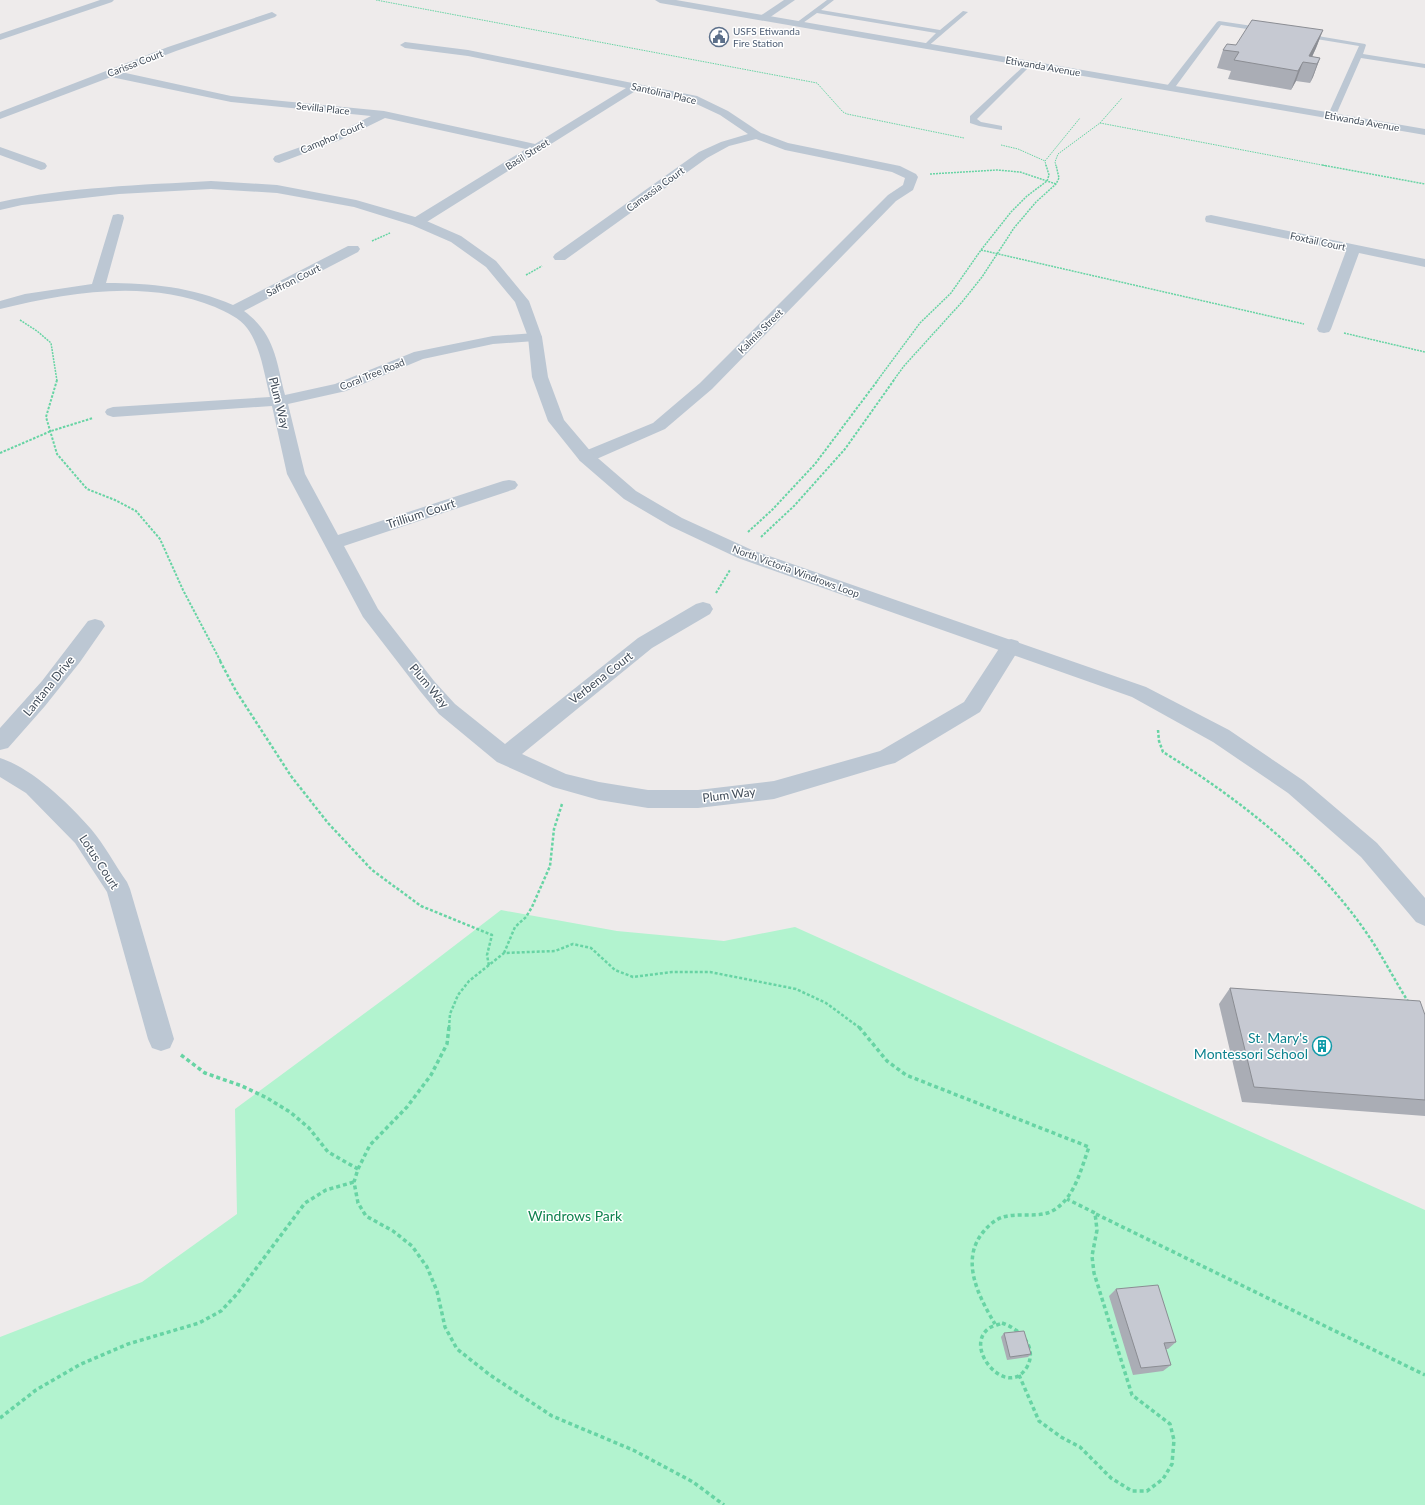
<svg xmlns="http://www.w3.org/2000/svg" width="1425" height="1505" font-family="Lato,sans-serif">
  <rect width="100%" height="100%" fill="#eeebeb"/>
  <path fill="#b2f3cf" d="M501,910l116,21 107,10 71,-14 630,283v295h-1425v-168l142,-55 95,-68 -2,-105 172,-127z"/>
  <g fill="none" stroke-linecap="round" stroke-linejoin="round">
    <g stroke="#67d4a4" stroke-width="1" stroke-dasharray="1.5 1" stroke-linecap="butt">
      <path d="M376,0l441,83 26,29 4,2 117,24"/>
      <path d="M1100,123l227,43"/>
      <path d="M1001,145l17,4 27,12"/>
      <path d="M1046,166l-1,-5 35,-43"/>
      <path d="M1056,166l-1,-4 3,-8 42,-31 22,-25"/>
    </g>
    <g stroke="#67d4a4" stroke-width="1.5" stroke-dasharray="2 1" stroke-linecap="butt">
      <path d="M1322,165l103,19"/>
      <path d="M930,174l67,-4 23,2 36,12"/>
      <path d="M372,241l18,-8"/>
      <path d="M981,250l323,74"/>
      <path d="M526,275l16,-9"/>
      <path d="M20,320l17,11 14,12 6,38"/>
      <path d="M1344,333l81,19"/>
      <path d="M877,381l43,-58 31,-30 30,-43 30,-38 16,-16 20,-15 2,-6 -3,-10"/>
      <path d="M893,381l11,-15 58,-64 20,-25 32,-49 22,-26 20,-18 3,-6 -3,-13"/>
    </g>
    <g stroke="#67d4a4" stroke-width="2" stroke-dasharray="2.5 1.5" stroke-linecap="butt">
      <path d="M57,380l-11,37 11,37 30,35 28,11 21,11 24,28 23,51 38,72"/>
      <path d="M0,453l51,-22 42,-13"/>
      <path d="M748,532l24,-22 43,-46 63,-84"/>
      <path d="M761,537l33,-31 51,-57 49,-69"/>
      <path d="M716,593l14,-23"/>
    </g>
    <g stroke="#67d4a4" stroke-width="2.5" stroke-dasharray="3 2" stroke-linecap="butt">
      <path d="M220,661l16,30 55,85 37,47 44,47 49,36 71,29 -5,20 2,11"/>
      <path d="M1158,730l1,11 4,11c78,48 153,107 205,183 15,22 27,46 41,68"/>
      <path d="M504,953l11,-26 11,-10 6,-10 18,-41 4,-37 8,-25"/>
      <path d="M449,1028l1,-14 8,-19 11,-14 35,-28 51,-2 18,-7 18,4 24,22 18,7 39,-5h38l86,17 30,14 34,25"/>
    </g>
    <g stroke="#67d4a4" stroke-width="3.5" stroke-dasharray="4 3" stroke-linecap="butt">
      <path d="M449,1027l-2,17 -16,31 -24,32 -37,38 -12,24 -4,13 4,21 8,13 27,15 19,15 15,21 10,24 8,36 12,22 33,26 62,41 81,34 60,32 31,23"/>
      <path d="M859,1027l28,34 19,14 183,72c-8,22 -14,50 -35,63 -15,9 -34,2 -51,7 -7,2 -14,8 -19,14 -25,29 -5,66 11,93"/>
      <path d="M181,1055l24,18 37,13 25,12 23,14 19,16 19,24 30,17"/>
      <path d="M1096,1214l329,161"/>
      <path d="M1002,1323c18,6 36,24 25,44 -19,33 -64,-18 -39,-38 3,-3 10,-4 14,-6z"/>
      <path d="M1019,1375l20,46 22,16 19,10 31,31 21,13h15l16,-12 9,-15 2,-24 -4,-16 -38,-29 -38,-122 -2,-17 5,-26 -2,-17 -28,-14"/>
      <path d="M0,1418l36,-28 45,-26 47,-20 71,-21 22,-12 16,-17 68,-91 21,-13 28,-8"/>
    </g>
    <g fill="#bcc7d3" fill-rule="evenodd">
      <path d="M827,0h7l-13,10 119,20 23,-19 5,1 -42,36 -3,-2 13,-13 -119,-20 -17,12h-4v-2z"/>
      <path d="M1219,21l47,7 3,2 -3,2 -45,-7 -48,65h-6v-4l50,-64z"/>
      <path d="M1300,33l65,11 1,1 -3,9 62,10v4l-64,-10 -25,57 -1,2h-6l-1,-2 31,-69 -61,-10v-2z"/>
      <path d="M1029,62l4,2 -2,1 -54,54 4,3 21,4v4l-23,-4 -9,-3v-7l57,-53z"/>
    </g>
    <g fill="#bcc7d3" fill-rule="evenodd">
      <path d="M100,0h14l-2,2 -112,38v-6z"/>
      <path d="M784,0h11l-29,20h-6l-2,-2 2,-2z"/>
      <path d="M272,12l5,3 -2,2 -99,34 -55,21 110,24 153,15 151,33 91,-56 -158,-32 -63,-8 -5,-3 5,-3 63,8 229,46 31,15 33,22 27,10 112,23 16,8 2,3 -5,13 -17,11 -184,188 -47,40 -73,32 -6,1 -6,-1 -2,-4 2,-4 73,-30 47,-40 188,-188 15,-10 2,-7 -13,-6 -107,-22 -29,-11 -27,7 -22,12 -142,102h-10l-2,-3 2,-3 144,-102 22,-10 27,-8 -28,-19 -30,-14 -53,-11 -215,135h-10l-1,-3 1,-3 114,-70 -141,-31 -45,22 -61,23 -4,-1 -2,-3 2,-3 57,-20 39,-20 -140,-14 -120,-25 -111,42v-7l168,-65z"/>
      <path d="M0,147l45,16 2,3 -2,3 -4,1 -41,-15z"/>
      <path d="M118,214l5,1 1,3 -18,65c45,0 86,4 127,22l115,-59h10l2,3 -2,3 -114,59c31,23 32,49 41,84l50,-11 79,-32 79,-16 42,-3 5,1 2,3 -2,3 -5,1 -42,3 -70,15 -77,32 -58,13 17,70 33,61 165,-54 6,-1 6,1 3,4 -3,4 -171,57 34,63 56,72 21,23 50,40 133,-106 58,-34 7,-2 7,2 3,5 -3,5 -58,34 -130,106 44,20 33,8 49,8h50l76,-9 106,-30 84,-49 40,-61 7,-2 7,2 3,5 -41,66 -85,51 -8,2 -113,34 -76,9h-50l-49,-8 -46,-13 -56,-25 -58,-48 -19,-23 -57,-74 -76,-143 -15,-68 -159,11 -6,-2 -2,-3 2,-3 6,-2 157,-10c-6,-23 -9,-50 -23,-69 -7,-10 -21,-16 -32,-21 -68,-28 -146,-15 -215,2v-8l25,-7 67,-10 20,-66 1,-3z"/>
      <path d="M1211,215l214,44v8l-66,-14 -28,76 -2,3 -5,1 -5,-1 -2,-3 29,-78 -140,-29 -1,-3 1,-3z"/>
      <path d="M95,619l7,2 3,5 -25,36 -35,44 -37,42 -8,2v-22l42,-47 46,-60z"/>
      <path d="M0,758c32,10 68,45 91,71 13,15 24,36 36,53l3,7 44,150 -4,9 -9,3 -9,-3 -4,-9 -41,-147 -32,-49 -49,-50 -26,-16z"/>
    </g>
    <g fill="#bcc7d3" fill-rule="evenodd">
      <path d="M655,0h21l749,129v6l-765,-132z"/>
      <path d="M211,181l66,4 79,15 66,19 39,17 35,25 33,40 13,36 6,40 16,43 28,33 44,38 46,27 70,32 394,137 83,43 75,51 73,62 48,55v28l-9,-4 -55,-65 -73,-64 -75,-51 -81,-45 -394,-139 -68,-32 -46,-27 -44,-38 -32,-40 -16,-44 -4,-40 -13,-35 -29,-35 -35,-25 -39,-17 -58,-18 -77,-14 -66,-4 -92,5 -97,11 -22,5v-8c69,-15 141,-17 211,-21z"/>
    </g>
  </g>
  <g fill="#aaadb5">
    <path d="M1323,30l-7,18 -4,9 8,1 -7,19 -3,6 -14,-2 -5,9 -63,-11 3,-8 -14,-3 6,-18 13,-5z"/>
    <path d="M1230,988l195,27v101l-183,-14 -23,-98z"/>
    <path d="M1116,1289l60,53 -8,7h-2l5,16 -8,6 -30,4 -24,-79z"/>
    <path d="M1004,1333l27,21 -3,3 -21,3 -6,-23z"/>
  </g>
  <g fill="#8b8d93">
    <path d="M1323,30l-7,18 -7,15v-7z"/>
    <path d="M1320,58l-7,19 -3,6 7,-19z"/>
    <path d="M1303,62l-7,19 -5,9 7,-19z"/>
  </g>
  <g fill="#c6c9d2" stroke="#8b8d93">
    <path d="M1252,20l71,10 -14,26 11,2 -3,6 -14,-2 -5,9 -64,-11 5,-8 -16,-2 4,-6 9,1z"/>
    <path d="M1230,988l190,13 5,14v85l-171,-13z"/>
    <path d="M1158,1285l18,57 -12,1 7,22 -30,3 -25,-79z"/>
    <path d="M1024,1331l7,23 -21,3 -6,-24z"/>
  </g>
  <defs>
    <g id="civic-ring" transform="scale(1)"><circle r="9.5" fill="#fff" stroke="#5c6f8a" stroke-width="1.5"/><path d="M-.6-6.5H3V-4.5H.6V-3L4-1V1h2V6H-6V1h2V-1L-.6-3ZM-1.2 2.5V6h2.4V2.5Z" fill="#5c6f8a"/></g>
    <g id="building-ring" transform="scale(1)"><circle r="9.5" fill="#fff" stroke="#0f9aa8" stroke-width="1.5"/><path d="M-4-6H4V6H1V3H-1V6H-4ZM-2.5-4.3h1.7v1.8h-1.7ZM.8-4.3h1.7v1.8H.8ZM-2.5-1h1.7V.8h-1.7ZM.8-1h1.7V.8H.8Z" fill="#0f9aa8"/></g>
  </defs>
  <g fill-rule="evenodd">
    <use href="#civic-ring" x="719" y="37"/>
    <use href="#building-ring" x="1322" y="1046"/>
  </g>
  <g text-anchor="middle" stroke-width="3" stroke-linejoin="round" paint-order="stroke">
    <g font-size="10" fill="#4e5e75" stroke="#fff" text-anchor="start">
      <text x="733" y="35">USFS Etiwanda<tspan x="733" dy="12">Fire Station</tspan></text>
    </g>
    <g font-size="10" fill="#424d5a" stroke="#fff">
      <text transform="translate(135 63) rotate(-21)" y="4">Carissa Court</text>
      <text transform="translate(1043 66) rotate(10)" y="4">Etiwanda Avenue</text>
      <text transform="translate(664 93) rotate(13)" y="4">Santolina Place</text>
      <text transform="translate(323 108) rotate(6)" y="4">Sevilla Place</text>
      <text transform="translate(1362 121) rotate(10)" y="4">Etiwanda Avenue</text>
      <text transform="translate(332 137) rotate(-23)" y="4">Camphor Court</text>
      <text transform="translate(527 154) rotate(-32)" y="4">Basil Street</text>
      <text transform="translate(655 189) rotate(-36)" y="4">Camassia Court</text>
      <text transform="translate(1318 241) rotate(12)" y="4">Foxtail Court</text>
      <text transform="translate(293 280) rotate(-27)" y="4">Saffron Court</text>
      <text transform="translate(760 331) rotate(-45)" y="4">Kalmia Street</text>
      <text transform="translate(372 374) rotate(-22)" y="4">Coral Tree Road</text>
      <text transform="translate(796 571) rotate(20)" y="4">North Victoria Windrows Loop</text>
    </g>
    <g font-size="12" fill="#424d5a" stroke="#fff">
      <text transform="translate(279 403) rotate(76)" y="4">Plum Way</text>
      <text transform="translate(421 514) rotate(-18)" y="4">Trillium Court</text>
      <text transform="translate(601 678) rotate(-38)" y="4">Verbena Court</text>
      <text transform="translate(49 686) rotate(-51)" y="4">Lantana Drive</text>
      <text transform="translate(429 686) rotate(50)" y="4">Plum Way</text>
      <text transform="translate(729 795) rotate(-7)" y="4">Plum Way</text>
      <text transform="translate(99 862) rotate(57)" y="4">Lotus Court</text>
    </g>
    <g font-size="14" fill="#0d838f" stroke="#fff" text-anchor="end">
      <text x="1308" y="1043">St. Mary's<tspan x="1308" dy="16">Montessori School</tspan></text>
    </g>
    <g font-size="14" fill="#0d814d" stroke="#fff">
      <text x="575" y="1221">Windrows Park</text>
    </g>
  </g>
</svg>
